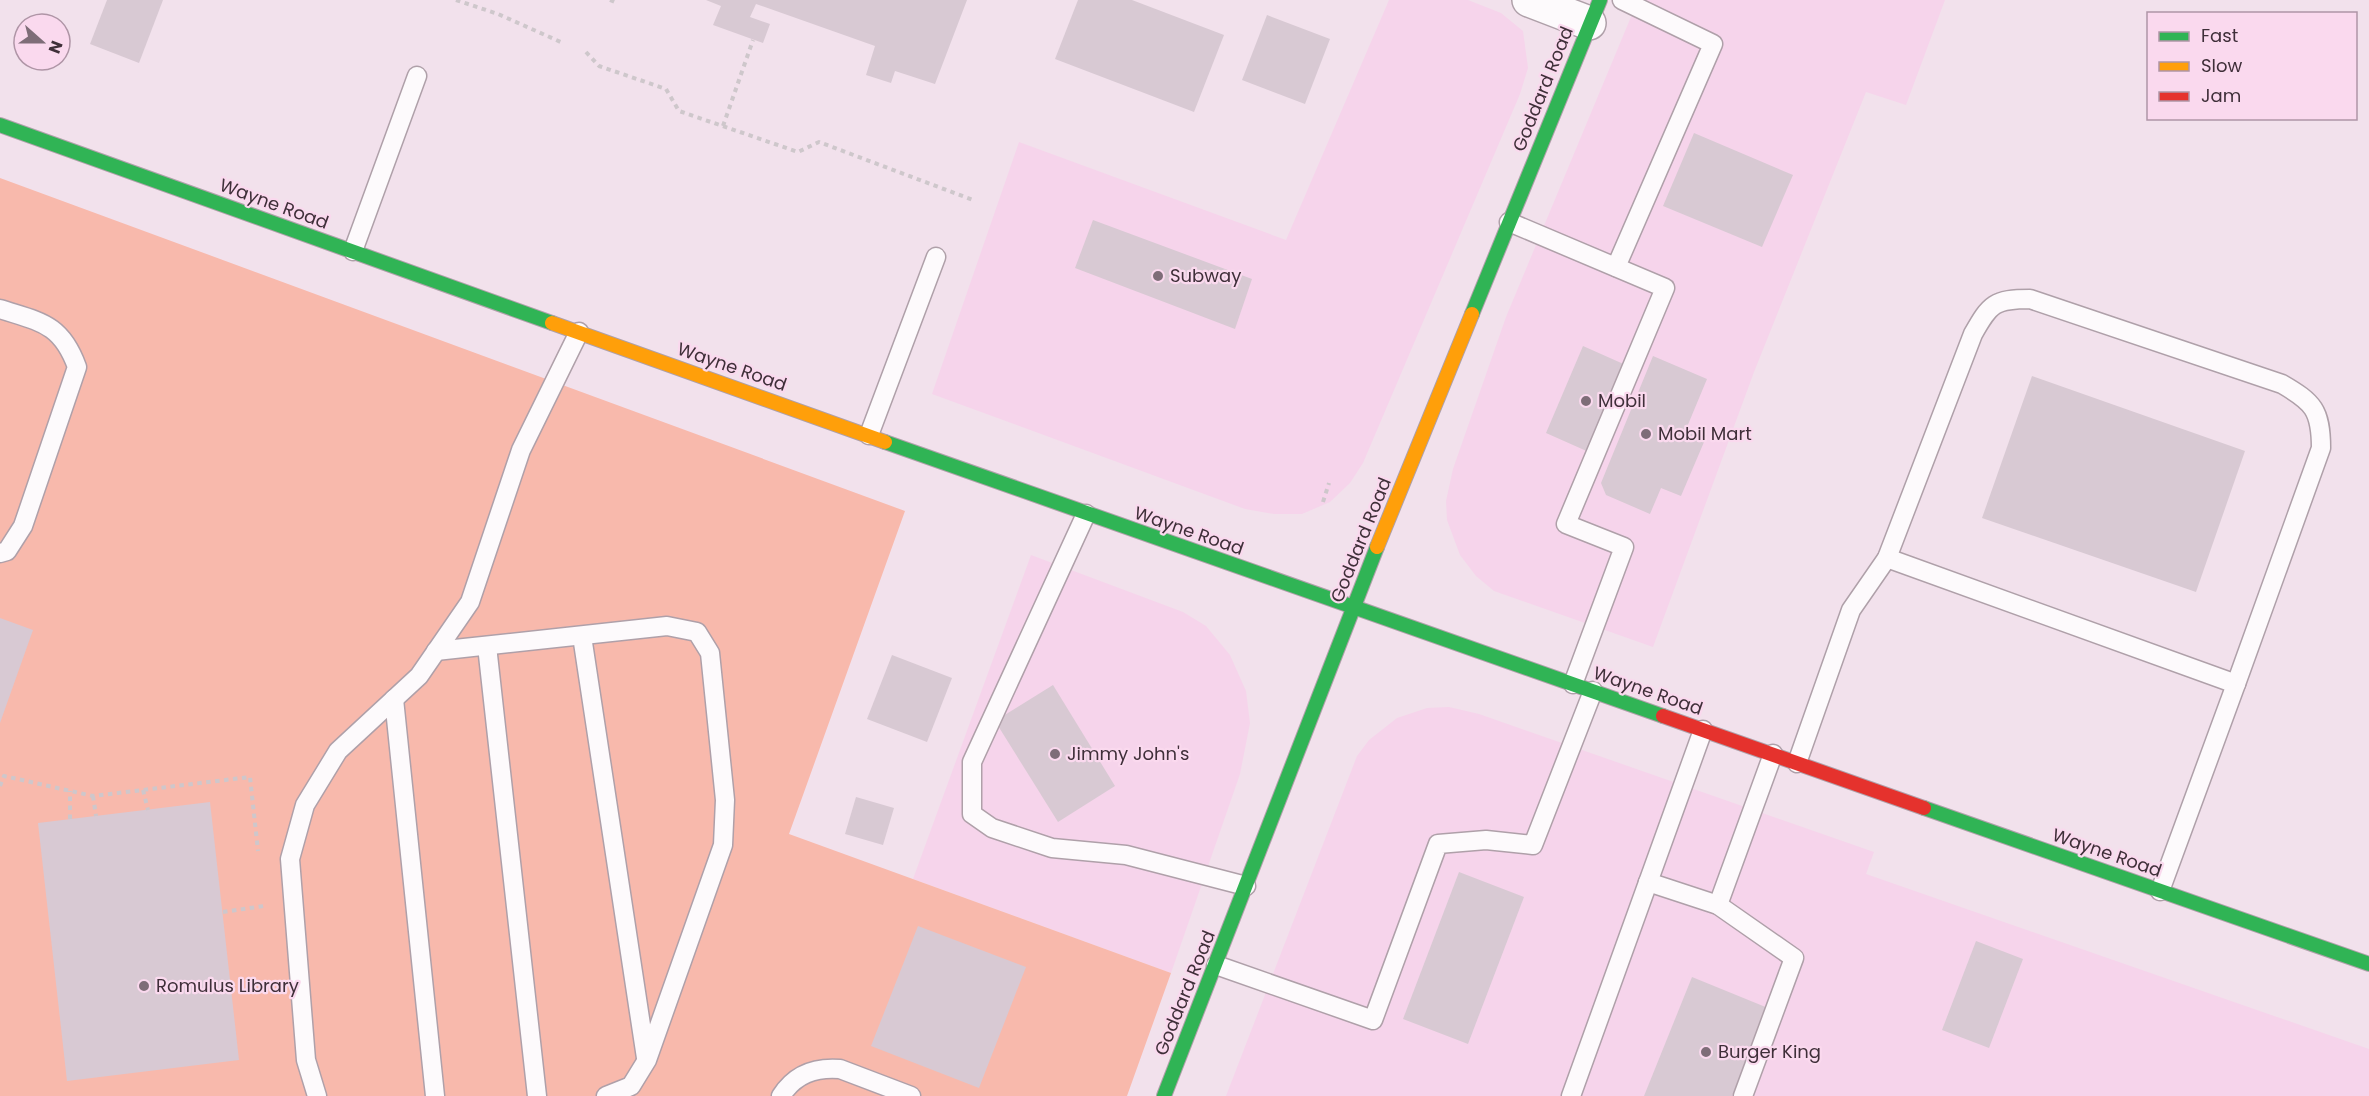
<svg xmlns="http://www.w3.org/2000/svg" width="2369" height="1096" font-family="Poppins,sans-serif">
  <rect width="100%" height="100%" fill="#f2e1ec"/>
  <g fill="#f6d4eb">
    <path d="M1389,0h79l33,13 22,18 5,37 -8,26 -157,369 -13,20 -20,19 -28,12h-28l-29,-5 -313,-115 87,-252 267,98z"/>
    <path d="M1638,0h307l-39,105 -40,-13 -112,280 -101,275 -159,-56 -18,-15 -16,-21 -13,-35 -1,-19 7,-32 53,-152z"/>
    <path d="M1031,555l152,57 23,14 24,29 16,36 4,32 -10,51 -69,199 -258,-94z"/>
    <path d="M1449,707l30,7 395,138 -8,22 503,175v47h-1143l131,-340 12,-16 28,-22 30,-10z"/>
  </g>
  <path fill="#f8b9ac" d="M0,178l905,333 -116,323 382,139 -44,123h-1127z"/>
  <g fill="#d8c9d3">
    <path d="M107,0h56l-24,63 -49,-19z"/>
    <path d="M706,0h261l-32,84 -40,-13 -4,12 -25,-8 9,-29 -119,-42 -6,13 20,7 -7,19 -50,-18 8,-19z"/>
    <path d="M1078,0h54l92,35 -30,77 -139,-53z"/>
    <path d="M1267,15l63,24 -25,65 -63,-24z"/>
    <path d="M1694,133l99,42 -31,72 -99,-41z"/>
    <path d="M1093,220l159,59 -17,50 -160,-61z"/>
    <path d="M1583,346l45,20 -37,87 -45,-20z"/>
    <path d="M1653,356l54,23 -20,48 20,8 -26,61 -20,-8 -11,26 -44,-19 -5,-12z"/>
    <path d="M2032,376l213,75 -49,141 -214,-74z"/>
    <path d="M0,618l33,12 -33,93z"/>
    <path d="M892,655l60,23 -25,64 -60,-23z"/>
    <path d="M1053,685l62,101 -57,36 -63,-101z"/>
    <path d="M856,797l38,11 -11,37 -38,-11z"/>
    <path d="M210,802l29,258 -172,21 -29,-258z"/>
    <path d="M1459,872l65,25 -56,147 -65,-25z"/>
    <path d="M918,926l108,41 -47,121 -108,-42z"/>
    <path d="M1976,941l47,18 -34,89 -47,-18z"/>
    <path d="M1692,977l76,31 -36,88h-88z"/>
  </g>
  <g fill="none" stroke-linecap="round" stroke-linejoin="round">
    <g stroke="#afa0a9" stroke-width="21">
      <g id="lane">
        <path d="M1509,222l156,66 -99,236 58,23 -51,137"/>
        <path d="M353,251l64,-175"/>
        <path d="M1616,267l97,-223 -91,-44"/>
        <path d="M0,309c40,13 61,14 77,58l-54,159 -16,25 -7,2"/>
        <path d="M869,435l67,-178"/>
        <path d="M1086,514l-114,248v52l20,14 60,20 74,7 120,31"/>
        <path d="M1887,558l349,126 -76,207"/>
        <path d="M582,636l64,422"/>
        <path d="M487,646l50,450"/>
        <path d="M436,651l231,-25 30,6 13,21 15,147 -2,45 -76,215 -16,26 -25,10"/>
        <path d="M394,699l41,397"/>
        <path d="M1797,763l54,-153 36,-52 86,-224c17,-30 21,-35 57,-35l252,85c31,18 39,26 39,64l-85,236"/>
        <path d="M1648,882l70,23 76,53 -51,138"/>
        <path d="M1718,905l55,-151"/>
        <path d="M1216,965l157,55 65,-176 48,-4 47,5 60,-154"/>
        <path d="M317,1096l-11,-36 -16,-201 15,-54 33,-54 81,-75 51,-74 51,-152 58,-118"/>
        <path d="M781,1096c14,-22 34,-29 59,-27l71,27"/>
        <path d="M1571,1096l132,-366"/>
      </g>
    </g>
    <g stroke="#afa0a9" stroke-width="36">
      <path id="street" d="M1529,0l60,23"/>
    </g>
    <g stroke="#afa0a9" stroke-width="16">
      <g id="fast">
        <path d="M0,125l552,198"/>
        <path d="M1472,314l128,-314"/>
        <path d="M885,442l778,274"/>
        <path d="M1924,808l445,156"/>
        <path d="M1164,1096l213,-549"/>
      </g>
    </g>
    <g stroke="#afa0a9" stroke-width="16">
      <g id="slow">
        <path d="M552,323l333,119"/>
        <path d="M1377,547l95,-233"/>
      </g>
    </g>
    <g stroke="#afa0a9" stroke-width="16">
      <path id="jam" d="M1663,716l261,92"/>
    </g>
    <g stroke="#cec7cb" stroke-width="4" stroke-dasharray="4.5 4.5" stroke-linecap="butt">
      <path d="M456,0l42,14 65,29"/>
      <path d="M610,0l7,3"/>
      <path d="M586,52l13,14 67,23 13,22 119,41 21,-10 154,58"/>
      <path d="M723,126l30,-86"/>
      <path d="M1323,502l6,-19"/>
      <path d="M0,786l4,-10 89,20 157,-19 8,74"/>
      <path d="M143,790l5,20"/>
      <path d="M93,796l3,20"/>
      <path d="M70,819v-28"/>
      <path d="M223,912l41,-6"/>
    </g>
    <use href="#lane" stroke="#fdfafc" stroke-width="18"/>
    <use href="#street" stroke="#fdfafc" stroke-width="33"/>
    <use href="#fast" stroke="#30b455" stroke-width="14"/>
    <use href="#slow" stroke="#ff9f0a" stroke-width="14"/>
    <use href="#jam" stroke="#e5322d" stroke-width="14"/>
  </g>
  <g fill="#7e6d78" stroke="#fad9ee" stroke-width="2">
    <circle cx="1158" cy="276" r="6"/>
    <circle cx="1586" cy="401" r="6"/>
    <circle cx="1646" cy="434" r="6"/>
    <circle cx="1055" cy="754" r="6"/>
    <circle cx="144" cy="986" r="6"/>
    <circle cx="1706" cy="1052" r="6"/>
  </g>
  <g text-anchor="middle" stroke-width="4.5" stroke-linejoin="round" paint-order="stroke">
    <g font-size="18" fill="#3f2f39" stroke="#fad9ee">
      <text transform="translate(1543 89) rotate(-68)" y="6">Goddard Road</text>
      <text transform="translate(274 204) rotate(20)" y="6">Wayne Road</text>
      <text transform="translate(732 367) rotate(19)" y="6">Wayne Road</text>
      <text transform="translate(1189 531) rotate(19)" y="6">Wayne Road</text>
      <text transform="translate(1361 540) rotate(-68)" y="6">Goddard Road</text>
      <text transform="translate(1648 691) rotate(19)" y="6">Wayne Road</text>
      <text transform="translate(2107 853) rotate(19)" y="6">Wayne Road</text>
      <text transform="translate(1185 993) rotate(-68)" y="6">Goddard Road</text>
    </g>
    <g font-size="18" fill="#3f2f39" stroke="#fad9ee" text-anchor="start">
      <text x="1170" y="282">Subway</text>
      <text x="1598" y="407">Mobil</text>
      <text x="1658" y="440">Mobil Mart</text>
      <text x="1067" y="760">Jimmy John's</text>
      <text x="156" y="992">Romulus Library</text>
      <text x="1718" y="1058">Burger King</text>
    </g>
  </g>
  <rect x="2147" y="12" width="210" height="108" fill="#fad9ee" stroke="#af95a6" stroke-width="1.5"/>
  <rect x="2159" y="32" width="30" height="9" fill="#30b455" stroke="#af95a6" stroke-width="1.5"/>
  <text x="2201" y="42" font-size="18" fill="#3f2f39">Fast</text>
  <rect x="2159" y="62" width="30" height="9" fill="#ff9f0a" stroke="#af95a6" stroke-width="1.5"/>
  <text x="2201" y="72" font-size="18" fill="#3f2f39">Slow</text>
  <rect x="2159" y="92" width="30" height="9" fill="#e5322d" stroke="#af95a6" stroke-width="1.5"/>
  <text x="2201" y="102" font-size="18" fill="#3f2f39">Jam</text>
  <g transform="translate(42 42) rotate(111)"><circle r="28" fill="#fad9ee" stroke="#af95a6" stroke-width="1.5"/>
  <path d="M0-4.5L10 22L0 15L-10 22Z" fill="#7e6d78"/>
  <text y="-9" font-size="16" font-weight="bold" text-anchor="middle" fill="#3f2f39">N</text>
  </g>
</svg>
